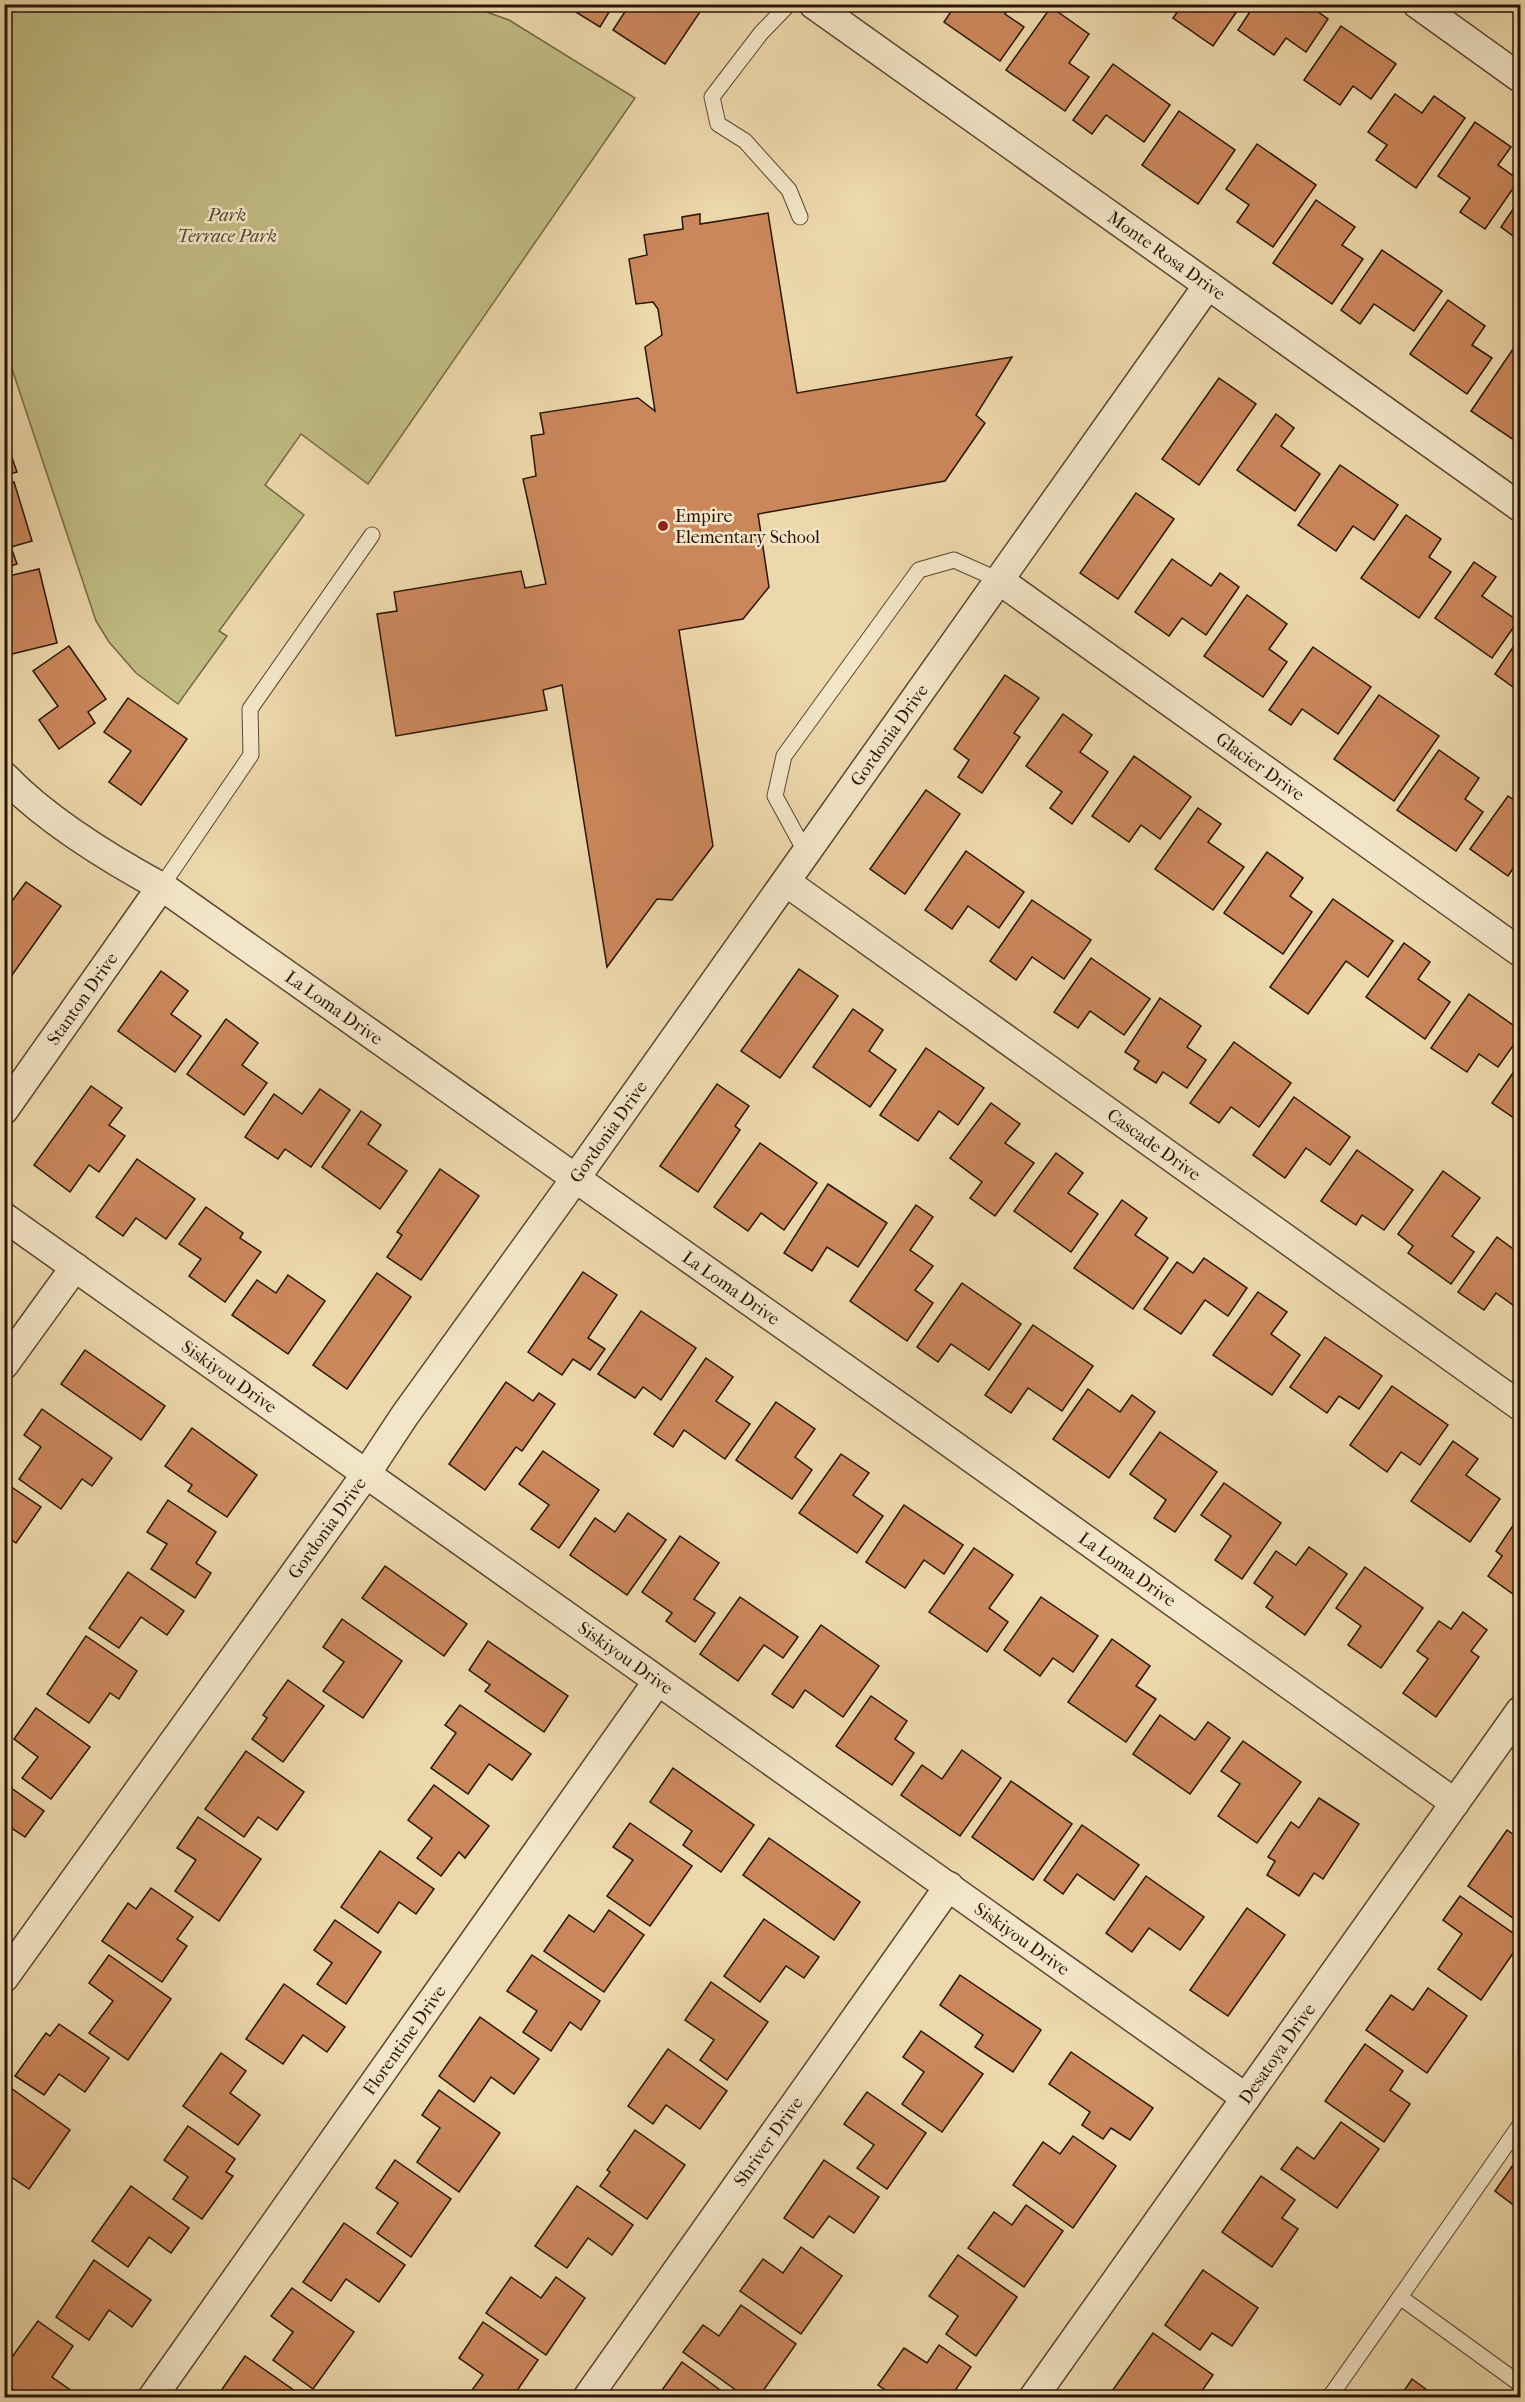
<svg xmlns="http://www.w3.org/2000/svg" width="1525" height="2402" font-family="'IM FELL French Canon',serif">
  <rect width="100%" height="100%" fill="#edd8ab"/>
  <filter id="stains"><feTurbulence type="fractalNoise" baseFrequency=".00333" numOctaves="4"/><feColorMatrix values="0 0 0 0 .2 0 0 0 0 .09 0 0 0 0 .02 0 0 0 .5 -.17"/></filter>
  <radialGradient id="worn" r=".72"><stop offset=".6" stop-color="#630" stop-opacity="0"/><stop offset="1" stop-color="#630" stop-opacity=".3"/></radialGradient>
  <path fill="#c0bc83" stroke="#746846" stroke-width="1.5" d="M4,5h463l42,15 126,78 -267,386 -67,-50 -36,51 39,30 -85,116 8,5 -49,68 -42,-31 -27,-31 -13,-21 -91,-273z"/>
  <g fill="#cb875c" stroke="#28150a" stroke-width="1.5">
    <path d="M567,4h47l-14,23 -34,-21z"/>
    <path d="M630,4h66l6,5 -37,55 -52,-34z"/>
    <path d="M956,4h56l-7,10 19,13 -24,34 -56,-39z"/>
    <path d="M1183,4h59l-29,42 -40,-28z"/>
    <path d="M1255,4h52l21,15 -22,33 -20,-14 -12,17 -36,-25z"/>
    <path d="M1051,7l38,27 -20,29 20,14 -24,34 -59,-41z"/>
    <path d="M1341,26l55,38 -25,35 -18,-13 -13,19 -36,-25z"/>
    <path d="M1113,64l57,41 -26,37 -38,-27 -14,19 -19,-14z"/>
    <path d="M1395,94l27,19 12,-17 31,22 -49,70 -40,-28 11,-15 -19,-13z"/>
    <path d="M1179,111l56,39 -37,54 -56,-39z"/>
    <path d="M1475,122l36,25 -13,18 21,15 -34,49 -25,-17 10,-14 -32,-22z"/>
    <path d="M1257,144l59,41 -43,62 -36,-25 12,-17 -23,-16z"/>
    <path d="M1520,199v42l-19,-14z"/>
    <path d="M1316,200l39,27 -13,18 21,14 -31,45 -59,-41z"/>
    <path d="M768,213l29,180 215,-36 -36,58 9,8 -40,58 -187,33 11,73 -26,32 -64,11 34,216 -41,54 -15,-1 -50,68 -45,-282 -19,5 4,20 -151,26 -19,-122 20,-3 -3,-19 127,-21 4,17 21,-4 -23,-105 13,-3 -5,-40 13,-2 -4,-21 98,-15 17,13 -10,-64 17,-12 -4,-26 -5,-7 -17,2 -7,-45 18,-4 -3,-20 39,-6 -1,-12 18,-3v10z"/>
    <path d="M1382,250l60,41 -28,40 -40,-27 -14,20 -19,-14z"/>
    <path d="M1448,300l37,26 -13,19 20,13 -25,36 -57,-40z"/>
    <path d="M1513,349l7,5v90l-49,-33z"/>
    <path d="M1219,378l37,26 -57,81 -37,-26z"/>
    <path d="M1276,414l18,14 -13,18 39,28 -25,37 -58,-41z"/>
    <path d="M4,435l13,37 -13,4z"/>
    <path d="M1340,465l58,40 -24,35 -21,-14 -17,25 -38,-26z"/>
    <path d="M14,482l18,59 -21,6 6,17 -13,4v-83z"/>
    <path d="M1136,493l38,26 -56,80 -38,-26z"/>
    <path d="M1406,515l35,24 -12,18 22,15 -32,46 -58,-40z"/>
    <path d="M1172,559l39,27 9,-13 19,14 -33,48 -24,-17 -13,18 -34,-24z"/>
    <path d="M1474,562l22,15 -14,19 36,25 -26,37 -57,-40z"/>
    <path d="M39,569l18,74 -53,13v-79z"/>
    <path d="M1247,595l40,29 -18,25 18,13 -24,35 -59,-41z"/>
    <path d="M1520,637v55l-25,-18z"/>
    <path d="M69,646l37,53 -18,13 7,11 -36,26 -20,-29 19,-14 -25,-35z"/>
    <path d="M1313,647l58,40 -33,47 -36,-25 -11,16 -22,-15z"/>
    <path d="M1005,675l34,23 -25,35 6,4 -38,56 -24,-16 11,-17 -15,-11z"/>
    <path d="M1379,695l60,41 -45,65 -60,-42z"/>
    <path d="M128,698l59,41 -46,66 -32,-23 22,-31 -27,-19z"/>
    <path d="M1063,714l29,21 -12,17 28,20 -36,52 -22,-16 12,-16 -36,-26z"/>
    <path d="M1439,750l40,28 -14,21 18,13 -27,39 -59,-41z"/>
    <path d="M1134,756l57,41 -31,42 -19,-14 -12,17 -37,-26z"/>
    <path d="M926,790l34,24 -55,80 -35,-25z"/>
    <path d="M1508,796l12,8v54l-12,18 -38,-27z"/>
    <path d="M1198,808l23,16 -13,18 36,25 -31,43 -58,-41z"/>
    <path d="M966,851l58,41 -25,36 -31,-22 -16,23 -27,-19z"/>
    <path d="M1267,852l36,26 -13,18 22,16 -29,42 -59,-41z"/>
    <path d="M26,882l35,24 -56,79 -1,-73z"/>
    <path d="M1333,899l60,42 -25,36 -22,-16 -38,53 -38,-27z"/>
    <path d="M1032,900l59,40 -27,39 -32,-22 -16,23 -26,-19z"/>
    <path d="M1404,943l26,19 -12,17 32,23 -25,37 -59,-42z"/>
    <path d="M1091,958l59,41 -26,36 -34,-24 -12,17 -24,-16z"/>
    <path d="M799,969l39,27 -58,82 -39,-27z"/>
    <path d="M161,971l27,20 -17,23 30,22 -26,36 -57,-41z"/>
    <path d="M1469,994l51,36v6l-22,31 -19,-13 -12,18 -36,-24z"/>
    <path d="M1160,998l41,28 -14,21 19,13 -19,28 -24,-16 -7,11 -22,-14 5,-8 -14,-9z"/>
    <path d="M853,1009l30,21 -14,21 27,19 -26,37 -57,-40z"/>
    <path d="M226,1019l32,24 -16,22 25,18 -23,32 -57,-41z"/>
    <path d="M1234,1042l57,41 -32,44 -28,-20 -12,16 -29,-20z"/>
    <path d="M926,1048l58,40 -26,37 -19,-14 -21,30 -38,-26z"/>
    <path d="M1520,1063v59l-28,-19z"/>
    <path d="M717,1084l32,22 -14,20 5,4 -42,62 -38,-26z"/>
    <path d="M91,1086l31,22 -13,17 16,11 -26,36 -10,-7 -19,27 -36,-27z"/>
    <path d="M320,1089l30,21 -39,57 -26,-18 -7,10 -33,-22 29,-43 28,20z"/>
    <path d="M1294,1097l56,40 -20,28 -24,-17 -21,30 -32,-23z"/>
    <path d="M991,1103l29,21 -15,19 29,20 -39,53 -25,-18 12,-16 -32,-24z"/>
    <path d="M361,1111l20,14 -13,19 39,27 -27,38 -58,-42z"/>
    <path d="M760,1143l57,40 -33,47 -23,-17 -13,18 -34,-24z"/>
    <path d="M1357,1150l56,40 -29,40 -22,-15 -6,10 -35,-24z"/>
    <path d="M1056,1153l27,20 -15,20 30,21 -27,38 -57,-41z"/>
    <path d="M137,1159l58,40 -29,40 -30,-21 -13,18 -27,-19z"/>
    <path d="M440,1169l39,27 -58,84 -34,-23 15,-22 -5,-3z"/>
    <path d="M1443,1171l37,27 -28,38 22,16 -23,32 -43,-31 5,-7 -15,-12z"/>
    <path d="M828,1184l59,39 -29,44 -31,-20 -15,24 -28,-18z"/>
    <path d="M1122,1200l25,18 -12,17 33,23 -35,51 -59,-41z"/>
    <path d="M916,1205l17,12 -23,33 23,16 -18,24 18,13 -26,38 -57,-40z"/>
    <path d="M206,1207l37,26 -3,5 21,14 -36,50 -36,-26 12,-17 -22,-15z"/>
    <path d="M1497,1237l23,17v56l-24,-17 -12,17 -26,-18z"/>
    <path d="M1204,1258l43,30 -19,28 -23,-16 -24,34 -37,-25 33,-47 16,11z"/>
    <path d="M583,1272l34,23 -29,43 17,11 -15,21 -17,-11 -11,16 -34,-23z"/>
    <path d="M377,1273l34,24 -64,92 -34,-24z"/>
    <path d="M288,1275l37,26 -37,53 -56,-39 25,-35 19,13z"/>
    <path d="M962,1283l59,41 -32,46 -38,-26 -13,18 -21,-15z"/>
    <path d="M1258,1292l29,20 -16,22 29,21 -28,40 -59,-40z"/>
    <path d="M641,1311l55,37 -35,52 -18,-13 -8,11 -37,-24z"/>
    <path d="M1033,1325l60,41 -31,45 -34,-23 -17,25 -26,-18z"/>
    <path d="M1325,1337l57,39 -23,33 -20,-13 -12,17 -37,-26z"/>
    <path d="M85,1350l80,56 -24,34 -80,-56z"/>
    <path d="M706,1358l27,19 -17,24 34,23 -25,35 -41,-29 -11,17 -19,-13z"/>
    <path d="M506,1382l27,19 6,-8 16,11 -33,47 -6,-4 -31,43 -36,-26z"/>
    <path d="M1392,1386l56,39 -28,40 -19,-13 -14,20 -37,-27z"/>
    <path d="M1088,1389l32,23 12,-17 23,17 -46,66 -56,-39z"/>
    <path d="M776,1402l39,27 -20,28 17,13 -20,29 -56,-39z"/>
    <path d="M42,1409l70,49 -20,28 -10,-7 -21,30 -42,-30 22,-32 -17,-12z"/>
    <path d="M192,1428l65,47 -30,42 -39,-26 4,-6 -27,-19z"/>
    <path d="M1160,1432l57,40 -42,60 -21,-14 12,-18 -36,-26z"/>
    <path d="M1453,1441l25,18 -12,16 34,24 -30,43 -59,-41z"/>
    <path d="M543,1451l56,39 -40,58 -28,-19 18,-24 -30,-21z"/>
    <path d="M841,1454l28,19 -16,22 30,21 -26,37 -58,-40z"/>
    <path d="M4,1482l37,25 -25,36 -12,-8z"/>
    <path d="M1224,1483l57,40 -39,56 -27,-19 16,-24 -30,-21z"/>
    <path d="M168,1500l48,32 -20,31 15,10 -16,25 -44,-29 16,-25 -20,-12z"/>
    <path d="M904,1505l59,40 -19,29 -20,-14 -19,28 -39,-26z"/>
    <path d="M628,1513l38,27 -39,55 -57,-40 25,-37 20,14z"/>
    <path d="M1520,1515v84l-32,-23 14,-20 -6,-5z"/>
    <path d="M680,1536l39,27 -25,36 21,14 -20,29 -29,-21 6,-8 -30,-21z"/>
    <path d="M1309,1547l38,27 -42,61 -39,-28 7,-10 -19,-14 22,-32 20,14z"/>
    <path d="M974,1548l39,27 -24,33 19,14 -21,30 -58,-40z"/>
    <path d="M385,1566l82,58 -23,32 -82,-58z"/>
    <path d="M1365,1567l58,41 -42,60 -33,-23 13,-19 -25,-18z"/>
    <path d="M128,1572l56,39 -17,24 -26,-18 -22,31 -30,-20z"/>
    <path d="M740,1597l58,40 -15,21 -19,-13 -26,36 -38,-27z"/>
    <path d="M1041,1597l57,39 -25,36 -20,-14 -13,18 -36,-26z"/>
    <path d="M1463,1612l24,18 -16,21 8,6 -43,60 -33,-24 25,-34 -11,-8 22,-30 12,8z"/>
    <path d="M342,1619l60,42 -39,57 -40,-27 21,-29 -21,-15z"/>
    <path d="M821,1625l58,41 -36,51 -38,-27 -12,18 -21,-14z"/>
    <path d="M86,1636l51,35 -18,28 -9,-6 -21,30 -42,-29z"/>
    <path d="M1112,1639l38,27 -14,20 20,13 -30,43 -58,-40z"/>
    <path d="M488,1641l80,55 -24,36 -59,-41 5,-6 -21,-15z"/>
    <path d="M288,1680l36,26 -41,56 -31,-23 15,-21 -4,-3z"/>
    <path d="M871,1696l36,25 -12,18 19,14 -22,32 -56,-39z"/>
    <path d="M460,1705l71,49 -19,26 -23,-16 -21,30 -37,-26 25,-35 -11,-8z"/>
    <path d="M36,1708l54,39 -39,52 -29,-21 16,-21 -24,-18z"/>
    <path d="M1160,1715l35,25 13,-18 22,16 -40,56 -57,-40z"/>
    <path d="M1243,1741l58,41 -44,61 -39,-27 22,-32 -19,-13z"/>
    <path d="M962,1750l39,28 -41,58 -59,-41 21,-30 20,14z"/>
    <path d="M246,1751l58,41 -27,38 -19,-13 -14,20 -39,-28z"/>
    <path d="M673,1768l81,57 -33,47 -38,-27 9,-14 -42,-29z"/>
    <path d="M1011,1781l61,43 -39,56 -61,-43z"/>
    <path d="M4,1783l40,28 -19,26 -21,-14z"/>
    <path d="M434,1785l55,41 -24,32 -6,-6 -18,24 -24,-18 15,-20 -24,-18z"/>
    <path d="M1319,1798l40,26 -36,55 -9,-6 -15,23 -32,-21 8,-14 -7,-4 23,-35 8,6z"/>
    <path d="M198,1817l63,42 -42,62 -44,-30 21,-31 -19,-12z"/>
    <path d="M630,1823l62,43 -42,60 -43,-30 26,-36 -20,-13z"/>
    <path d="M1082,1825l57,40 -25,35 -37,-26 -14,20 -19,-14z"/>
    <path d="M1507,1830l13,9v48l-4,6 4,4v26l-52,-37z"/>
    <path d="M769,1838l91,64 -26,38 -91,-65z"/>
    <path d="M380,1851l54,38 -18,25 -17,-12 -21,31 -37,-26z"/>
    <path d="M1146,1876l58,41 -24,33 -31,-22 -17,24 -26,-19z"/>
    <path d="M151,1888l42,29 -16,22 10,7 -25,36 -60,-41 26,-38 8,6z"/>
    <path d="M1460,1896l60,42v5l-39,57 -43,-31 24,-35 -19,-14z"/>
    <path d="M1247,1908l38,27 -57,81 -38,-26z"/>
    <path d="M609,1910l35,25 -40,57 -60,-41 25,-36 25,17z"/>
    <path d="M764,1919l55,38 -15,21 -18,-12 -26,36 -36,-26z"/>
    <path d="M335,1920l46,32 -35,52 -29,-20 15,-21 -18,-13z"/>
    <path d="M109,1955l62,44 -43,61 -39,-27 24,-32 -24,-18z"/>
    <path d="M532,1955l68,46 -19,29 -11,-8 -19,29 -28,-19 14,-21 -30,-20z"/>
    <path d="M960,1975l81,55 -28,42 -38,-25 8,-12 -43,-30z"/>
    <path d="M711,1982l57,40 -41,58 -27,-20 14,-20 -29,-20z"/>
    <path d="M284,1984l61,43 -18,25 -24,-17 -20,29 -37,-25z"/>
    <path d="M1428,1988l39,28 -40,57 -61,-43 25,-35 22,15z"/>
    <path d="M480,2017l59,42 -25,35 -23,-17 -17,25 -35,-26z"/>
    <path d="M59,2024l50,34 -24,34 -26,-18 -15,21 -29,-19 31,-43 4,3z"/>
    <path d="M921,2031l62,43 -41,58 -40,-28 22,-32 -21,-15z"/>
    <path d="M1365,2044l38,27 -13,19 20,14 -26,38 -59,-41z"/>
    <path d="M668,2049l59,42 -27,38 -34,-24 -13,19 -25,-18z"/>
    <path d="M1071,2052l82,56 -23,32 -19,-12 -8,11 -21,-14 8,-13 -41,-28z"/>
    <path d="M221,2053l25,18 -16,22 30,22 -22,30 -55,-39z"/>
    <path d="M8,2086l62,44 -41,59 -25,-17v-32l7,-9 -7,-5v-35z"/>
    <path d="M439,2090l61,43 -41,59 -42,-30 23,-34 -18,-13z"/>
    <path d="M867,2092l59,41 -39,56 -30,-21 17,-23 -30,-21z"/>
    <path d="M1341,2122l38,27 -42,59 -56,-39 16,-22 17,12z"/>
    <path d="M188,2126l47,33 -9,13 7,4 -31,43 -29,-20 15,-22 -24,-17z"/>
    <path d="M635,2130l50,35 -38,54 -47,-33 10,-14 -3,-2z"/>
    <path d="M1073,2136l43,30 -43,62 -60,-43 30,-43 17,12z"/>
    <path d="M1520,2155v55l-25,-19z"/>
    <path d="M395,2160l56,39 -40,58 -34,-24 21,-30 -22,-15z"/>
    <path d="M824,2160l55,37 -25,36 -25,-17 -16,22 -29,-20z"/>
    <path d="M1261,2176l34,24 -13,18 16,11 -26,38 -50,-35z"/>
    <path d="M131,2186l58,42 -18,25 -22,-16 -21,30 -36,-26z"/>
    <path d="M577,2186l56,39 -21,30 -24,-17 -21,30 -32,-22z"/>
    <path d="M4,2190l8,6 -8,11z"/>
    <path d="M1026,2205l37,26 -39,56 -56,-39 26,-36 18,13z"/>
    <path d="M344,2223l61,42 -26,37 -33,-23 -15,22 -28,-19z"/>
    <path d="M801,2247l41,29 -41,58 -61,-43 23,-32 20,14z"/>
    <path d="M958,2255l59,42 -41,59 -30,-22 12,-18 -29,-20z"/>
    <path d="M94,2260l57,40 -19,27 -23,-17 -20,30 -33,-23z"/>
    <path d="M1203,2270l55,38 -26,38 -20,-13 -12,17 -35,-25z"/>
    <path d="M511,2277l30,21 15,-21 29,21 -39,57 -60,-42z"/>
    <path d="M292,2288l62,44 -41,57 -40,-29 20,-28 -22,-16z"/>
    <path d="M741,2305l55,39 -38,54h-11l-64,-46 20,-27 16,11z"/>
    <path d="M38,2321l35,25 -21,31 24,17 -3,4h-48l-21,-15v-15z"/>
    <path d="M483,2322l55,38 -26,38 -45,-1 16,-22 -24,-17z"/>
    <path d="M1153,2333l60,42 -16,23h-36l-4,-3 -1,3h-35l-9,-7z"/>
    <path d="M939,2345l32,22 -21,31h-53l-19,-13 26,-37 23,15z"/>
    <path d="M245,2356l50,35 -4,7h-75z"/>
    <path d="M682,2362l49,36h-58l-11,-8z"/>
    <path d="M1412,2379l26,19h-39z"/>
  </g>
  <g fill="none" stroke-linecap="round" stroke-linejoin="round">
    <g stroke="#594632" stroke-width="17">
      <g id="lane">
        <path d="M789,4l-28,29 -49,64 6,27 27,17 44,49 11,27"/>
        <path d="M806,853l-31,-57 9,-40 135,-186 35,-10 45,20"/>
        <path d="M161,887l90,-132 -1,-46 122,-174"/>
        <path d="M1400,2297l120,-172"/>
        <path d="M1329,2398l71,-101 120,87"/>
      </g>
    </g>
    <g stroke="#594632" stroke-width="31">
      <g id="street">
        <path id="s1" d="M813,4l707,503"/>
        <path d="M1417,4l103,74"/>
        <path id="s2" d="M999,580l521,372"/>
        <path id="s3" d="M4,776c43,45 109,85 163,114l744,525 544,388"/>
        <path id="s4" d="M786,882l734,524"/>
        <path id="s5" d="M4,1110l157,-223"/>
        <path id="s6" d="M4,1217l1242,881"/>
        <path d="M4,1365l71,-98"/>
        <path id="s7" d="M4,1978l362,-504 39,-59 170,-236 633,-894"/>
        <path id="s8" d="M152,2398l505,-716"/>
        <path id="s9" d="M587,2398l362,-512"/>
        <path id="s10" d="M1033,2398l487,-687"/>
      </g>
    </g>
    <use href="#lane" stroke="#f3e6c8" stroke-width="15"/>
    <use href="#street" stroke="#f3e6c8" stroke-width="28"/>
  </g>
  <circle fill="#8f2418" stroke="#f3e6c8" stroke-width="2" cx="663" cy="526" r="6"/>
  <g text-anchor="middle" stroke-width="5" stroke-linejoin="round" paint-order="stroke">
    <g font-size="18" font-style="italic" fill="#56472e" stroke="#f3e6c8">
      <text x="227" y="221">Park<tspan x="227" dy="21">Terrace Park</tspan></text>
    </g>
    <g font-size="18" fill="#28150a" stroke="#f3e6c8">
      <text dy="6" stroke="none"><textPath href="#s1" startOffset="434">Monte Rosa Drive</textPath></text>
      <text dy="6" stroke="none"><textPath href="#s7" startOffset="1526">Gordonia Drive</textPath></text>
      <text dy="6" stroke="none"><textPath href="#s2" startOffset="321">Glacier Drive</textPath></text>
      <text dy="6" stroke="none"><textPath href="#s5" startOffset="136">Stanton Drive</textPath></text>
      <text dy="6" stroke="none"><textPath href="#s3" startOffset="404">La Loma Drive</textPath></text>
      <text dy="6" stroke="none"><textPath href="#s7" startOffset="1040">Gordonia Drive</textPath></text>
      <text dy="6" stroke="none"><textPath href="#s4" startOffset="452">Cascade Drive</textPath></text>
      <text dy="6" stroke="none"><textPath href="#s3" startOffset="890">La Loma Drive</textPath></text>
      <text dy="6" stroke="none"><textPath href="#s6" startOffset="276">Siskiyou Drive</textPath></text>
      <text dy="6" stroke="none"><textPath href="#s7" startOffset="554">Gordonia Drive</textPath></text>
      <text dy="6" stroke="none"><textPath href="#s3" startOffset="1376">La Loma Drive</textPath></text>
      <text dy="6" stroke="none"><textPath href="#s6" startOffset="762">Siskiyou Drive</textPath></text>
      <text dy="6" stroke="none"><textPath href="#s6" startOffset="1248">Siskiyou Drive</textPath></text>
      <text dy="6" stroke="none"><textPath href="#s8" startOffset="438">Florentine Drive</textPath></text>
      <text dy="6" stroke="none"><textPath href="#s10" startOffset="422">Desatoya Drive</textPath></text>
      <text dy="6" stroke="none"><textPath href="#s9" startOffset="314">Shriver Drive</textPath></text>
    </g>
    <g font-size="18" fill="#28150a" stroke="#f3e6c8" text-anchor="start">
      <text x="675" y="522">Empire<tspan x="675" dy="21">Elementary School</tspan></text>
    </g>
  </g>
  <rect width="1525" height="2402" fill="none" stroke="#edd8ab" stroke-width="24"/>
  <rect x="6" y="6" width="1513" height="2390" fill="none" stroke="#28150a" stroke-width="3"/>
  <rect x="12" y="12" width="1501" height="2378" fill="none" stroke="#28150a" stroke-width="1.5"/>
  <rect width="100%" height="100%" filter="url(#stains)"/>
  <rect width="100%" height="100%" fill="url(#worn)"/>
</svg>
